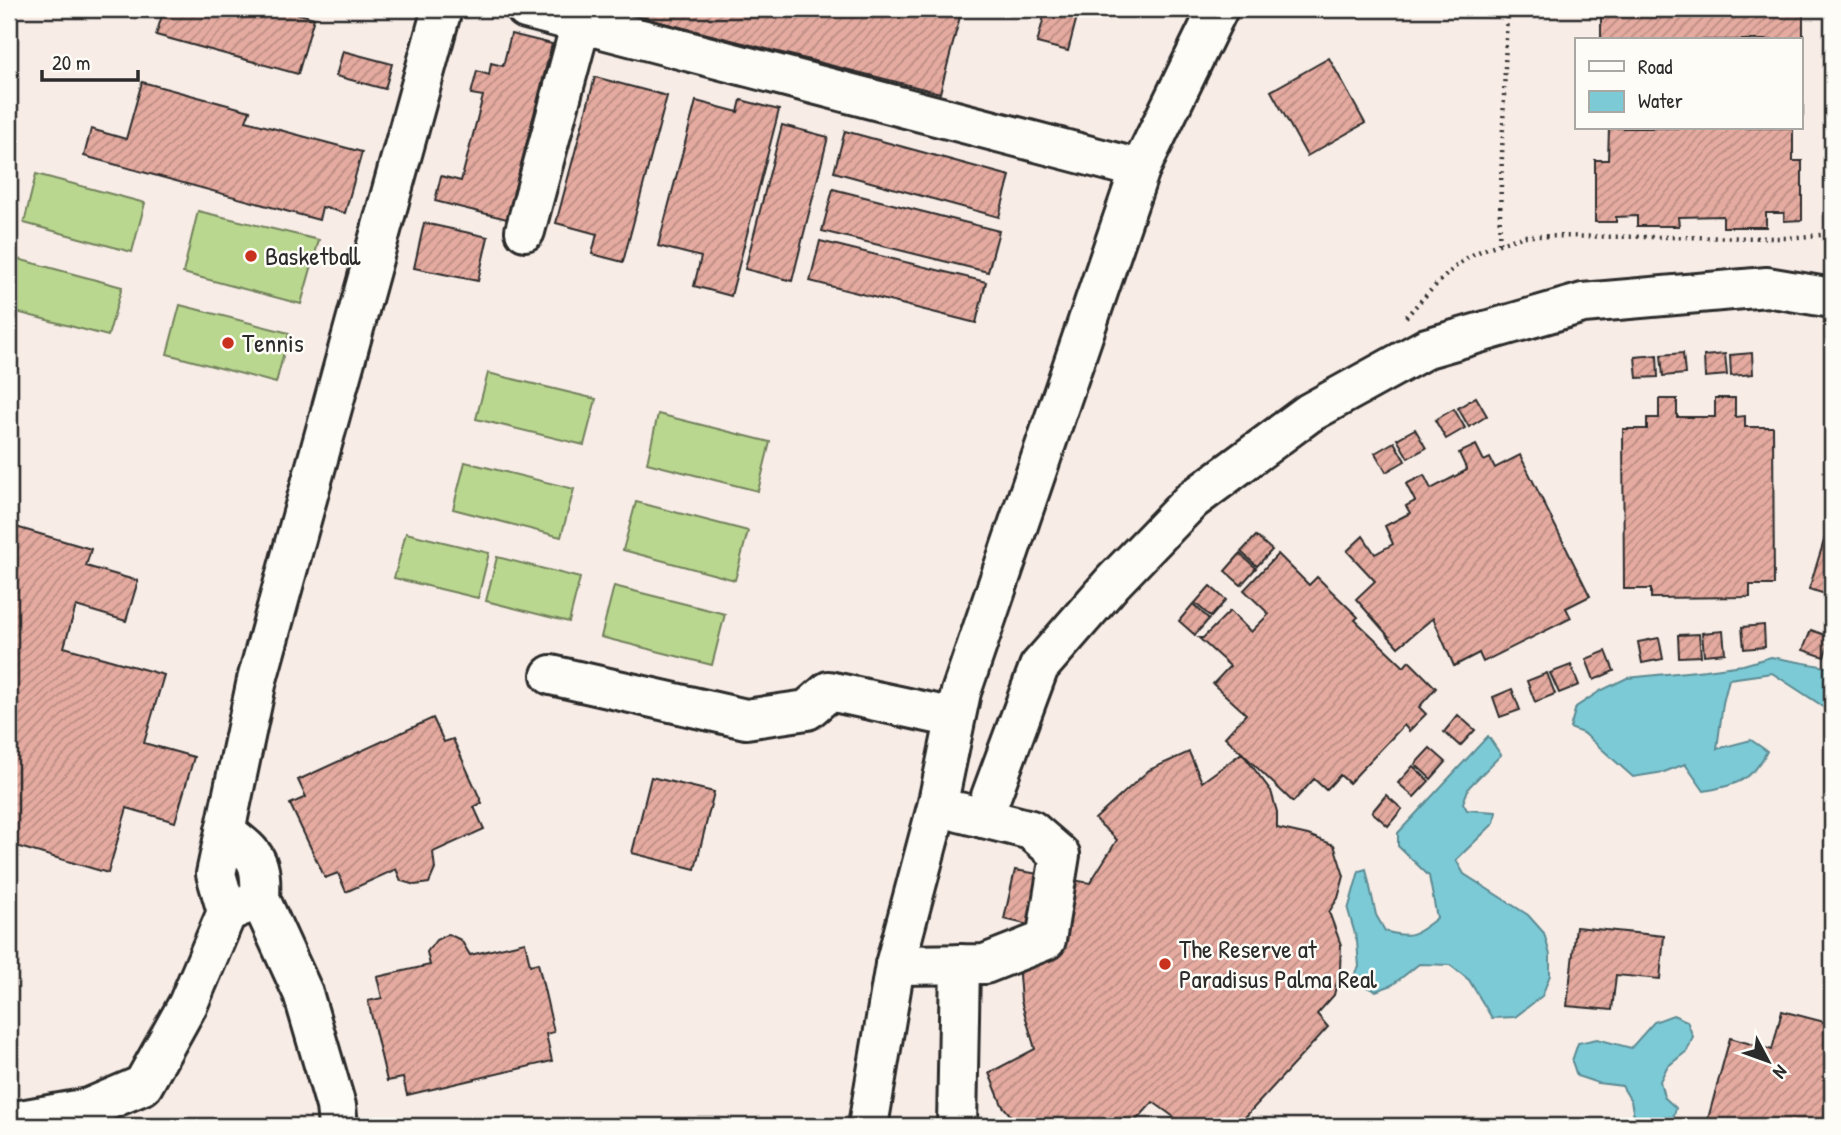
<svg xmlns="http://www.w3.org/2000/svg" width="1841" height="1135" font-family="'Patrick Hand',sans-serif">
  <defs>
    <pattern id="building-hatch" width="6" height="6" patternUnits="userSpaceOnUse" patternTransform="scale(1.75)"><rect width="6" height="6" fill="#e5aba0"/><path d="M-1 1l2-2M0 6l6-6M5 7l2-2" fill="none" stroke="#ba8b83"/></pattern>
  </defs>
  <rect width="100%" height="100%" fill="#f8ece6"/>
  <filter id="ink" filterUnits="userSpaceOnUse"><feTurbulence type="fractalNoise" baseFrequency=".0143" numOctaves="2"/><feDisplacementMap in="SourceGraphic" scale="14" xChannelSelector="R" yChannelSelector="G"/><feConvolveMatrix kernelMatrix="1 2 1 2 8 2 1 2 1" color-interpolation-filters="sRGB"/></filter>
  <g filter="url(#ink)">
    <g fill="#bad78f" stroke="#72815d" stroke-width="2">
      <path d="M36,174l109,29 -13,49 -108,-29z"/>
      <path d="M198,211l121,29 -18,64 -118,-31z"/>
      <path d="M14,258l108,29 -14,49 -99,-26v-33z"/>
      <path d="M180,305l109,28 -13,50 -109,-29z"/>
      <path d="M488,373l108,26 -12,46 -108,-26z"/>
      <path d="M658,414l112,28 -12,49 -111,-28z"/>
      <path d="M465,462l109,27 -13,48 -108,-28z"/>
      <path d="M636,502l112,29 -13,49 -112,-30z"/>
      <path d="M406,533l83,20 -11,45 -84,-20z"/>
      <path d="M497,557l83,21 -11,44 -83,-21z"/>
      <path d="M614,586l111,28 -13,51 -111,-28z"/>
    </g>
    <g fill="#7bcad6" stroke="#5b8a92" stroke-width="2">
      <path d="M1771,657l61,11v49l-11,-12 -49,-32 -43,6 -6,24 -6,46 34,-9 16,11c-14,30 -33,35 -63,40l-19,-27 -21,8 -31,5 -48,-43 -15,-6 6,-21 24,-16 27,-13 79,-8 37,-5z"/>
      <path d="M1488,736l13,19 -32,32 -6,16 4,7 29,2 -2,11 -38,37 8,14 64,41 16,18 6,22v20l-8,21 -27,21 -23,1 -23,-38 -19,-15 -31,-1 -27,21 -16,6 -25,-10 8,-14 -2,-26 -9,-31 11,-39 7,-2 10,46 9,16c25,8 31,4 52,-13l-8,-42 -31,-30v-13z"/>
      <path d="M1673,1015l14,6 6,16 -6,14 -20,16 -7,14 4,16 12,11 -5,18h-35l-5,-25 -9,-15 -24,-3 -21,-7 -5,-15 6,-18 19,-4 34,9 23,-26z"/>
    </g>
    <g fill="url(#building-hatch)" stroke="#2b2b2b" stroke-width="2">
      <path d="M164,9h117l33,9 -16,56 -142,-39z"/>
      <path d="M609,9h353l-22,84z"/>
      <path d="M1046,9h33l-11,42 -31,-8z"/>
      <path d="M1601,9h202v106h-2v-75h-200z"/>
      <path d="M511,34l41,10 -45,175 -72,-18 6,-25 20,5 22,-85 -12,-2 6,-23 12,4 2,-12 12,3z"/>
      <path d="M343,51l49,13 -7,25 -49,-13z"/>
      <path d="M1329,58l36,65 -58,33 -36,-65z"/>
      <path d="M595,77l72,19 -44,166 -31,-8 5,-20 -41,-11z"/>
      <path d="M142,82l108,29 -4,10 116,31 -17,61 -23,-6 -3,13 -235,-64 7,-27 35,10z"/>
      <path d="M741,100l38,10 -48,186 -37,-10 7,-29 -43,-11 38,-145 42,11z"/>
      <path d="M782,125l46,12 -36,144 -47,-12z"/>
      <path d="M1609,128h184v33h9v59l-18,1v-8h-18v14h-43v-11l-45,1 1,9h-42v-10l-21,1v5h-21v-62h13z"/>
      <path d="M845,131l165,45 -11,41 -165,-45z"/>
      <path d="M833,189l166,42 -11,41 -166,-41z"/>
      <path d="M424,223l64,14 -10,44 -64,-13z"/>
      <path d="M820,241l166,41 -10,41 -166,-42z"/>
      <path d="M1683,353l2,21 -22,2 -2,-21z"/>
      <path d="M1752,353l1,21 -22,2 -1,-21z"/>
      <path d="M1725,354l2,21 -22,2 -1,-21z"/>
      <path d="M1657,355l1,22 -21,1 -2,-21z"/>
      <path d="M1476,397l11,19 -18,11 -11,-19z"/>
      <path d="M1715,398h20v19l10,-1v11h28l1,158h-24v12l-99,1v-9h-27l-1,-160h24v-11h12v-19h18v18h38z"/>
      <path d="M1454,409l11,19 -19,11 -11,-19z"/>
      <path d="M1415,429l11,19 -18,10 -11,-19z"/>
      <path d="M1394,442l11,19 -19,11 -11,-19z"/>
      <path d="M1476,445l8,16 6,-3 5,10 25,-13 70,141 -24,12 5,10 -88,44 -4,-9 -25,13 -21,-48 -35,29 -42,-48 19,-18 -28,-30 16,-15 12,18 18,-10 -8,-18 25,-13 -4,-7 9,-5 -9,-17 18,-9 7,14 36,-19 -8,-17z"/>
      <path d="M1832,515v81l-23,-7z"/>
      <path d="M9,525l82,24 -5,17 52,15 -12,40 -50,-15 -12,41 100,28 -20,68 50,14 -19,65 -48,-14 -19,65 -99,-29z"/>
      <path d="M1256,536l16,14 -15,16 -16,-14z"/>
      <path d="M1240,554l16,14 -15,17 -16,-14z"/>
      <path d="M1278,554l31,31 8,-8 41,40 -3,3 49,47 5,-6 27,27 -17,19 7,7 -17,17 -5,-6 -55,58 -9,-8 -14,15 -12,-11 -21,23 -68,-65 21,-23 -33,-30 17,-18 -31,-28h4l27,-27 21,21 18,-18 -25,-24z"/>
      <path d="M1210,586l16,14 -15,17 -16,-14z"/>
      <path d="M1193,604l16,15 -14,16 -16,-14z"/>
      <path d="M1764,625l1,22 -21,2 -2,-22z"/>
      <path d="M1811,630l20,7 -7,20 -21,-7z"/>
      <path d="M1723,631l2,22 -21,2 -2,-22z"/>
      <path d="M1699,634l2,22 -22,1 -1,-22z"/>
      <path d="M1659,638l4,21 -21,4 -4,-21z"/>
      <path d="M1606,651l8,20 -20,9 -8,-21z"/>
      <path d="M1571,665l8,20 -20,8 -9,-20z"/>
      <path d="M1547,673l8,21 -20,8 -8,-21z"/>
      <path d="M1512,689l8,21 -20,7 -7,-20z"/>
      <path d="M1458,715l17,15 -15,16 -16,-14z"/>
      <path d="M433,718l11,24 9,-3 29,64 -8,4 10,22 -51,23 2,17 -6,14 -14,2 -14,-4 -5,-12 -50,23 -8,-19 -13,5 -35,-74 16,-7 -8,-17z"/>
      <path d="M1430,748l16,14 -15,17 -16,-15z"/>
      <path d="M1189,752l13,30 40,-29 29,38 6,21v16l31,7 26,10 10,31 -6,22 -9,14 12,33 -1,24 -6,26 -17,19 11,13 -91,99h-73l10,-9 -21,-15 -22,24h-112l-17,-21 -13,-32 46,-24 -14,-48 -3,-39 45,-11v-18l-59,-14 11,-49 75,13 27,-43 -22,-21 54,-49z"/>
      <path d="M1413,766l16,15 -15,16 -16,-14z"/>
      <path d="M651,777l63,15 -19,77 -63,-16z"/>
      <path d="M1386,795l16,14 -14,17 -16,-14z"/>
      <path d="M1576,927l88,9 -4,43 -44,-4 -4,35 -45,-4z"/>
      <path d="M448,934l13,6 9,15 55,-13 5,23 8,-2 16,69 -8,2 6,27 -145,34 -4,-17 -16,3 -19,-80 14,-3 -5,-21 53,-12 -3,-13 9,-12z"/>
      <path d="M1782,1011l50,13v102h-126l24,-88 42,12z"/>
    </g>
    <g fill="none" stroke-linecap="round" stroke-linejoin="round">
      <g stroke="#2b2b2b" stroke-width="44">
        <g id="minor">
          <path d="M526,9l614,160"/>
          <path d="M525,231l56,-208"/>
          <path d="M551,675l195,44 61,-9 22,-19 126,27"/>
          <path d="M983,818l56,-151 74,-85 79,-82 117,-87 118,-65 156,-45 184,-16 65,11"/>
          <path d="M225,831c31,25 37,27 35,68"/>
          <path d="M227,912l33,-13 43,94 33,113 2,20"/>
          <path d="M895,965l90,-1 61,-24 14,-85 -29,-25 -72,-18"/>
          <path d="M9,1122l80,-14 54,-23 45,-81 39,-92 -11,-38 41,-194 185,-671"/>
          <path d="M868,1126l27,-161 42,-158 24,-115 179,-523 78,-160"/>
          <path d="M957,1126l3,-162"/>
        </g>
      </g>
      <g stroke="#2b2b2b" stroke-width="4.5" stroke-dasharray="2 5" stroke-linecap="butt">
        <path d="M1499,243l8,-234"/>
        <path d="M1406,317c15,-17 43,-47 61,-59 18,-11 39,-16 58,-22l262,2 45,-4"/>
      </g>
      <use href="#minor" stroke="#fdfcf7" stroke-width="38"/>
    </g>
  </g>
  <g fill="#c8321e" stroke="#fdfcf7" stroke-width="2.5">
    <circle cx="251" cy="256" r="7"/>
    <circle cx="228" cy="343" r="7"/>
    <circle cx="1165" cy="964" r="7"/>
  </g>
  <g text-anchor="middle" stroke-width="5" stroke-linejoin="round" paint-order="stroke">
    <g font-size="26" fill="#2b2b2b" stroke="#fdfcf7" text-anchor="start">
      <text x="265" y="265">Basketball</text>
      <text x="242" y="352">Tennis</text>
      <text x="1179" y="958">The Reserve at<tspan x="1179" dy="30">Paradisus Palma Real</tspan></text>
    </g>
  </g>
  <rect width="1841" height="1135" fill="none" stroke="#fdfcf7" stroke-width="35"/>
  <rect x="18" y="18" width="1806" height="1100" fill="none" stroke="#2b2b2b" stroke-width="2.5" filter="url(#ink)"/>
  <rect x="1575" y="38" width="228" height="91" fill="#fdfcf7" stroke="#a9a8a5" stroke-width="2"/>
  <rect x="1589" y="61" width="35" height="10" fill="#fdfcf7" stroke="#a9a8a5" stroke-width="2"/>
  <text x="1638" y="74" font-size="21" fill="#2b2b2b">Road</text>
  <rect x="1589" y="91" width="35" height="21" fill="#7bcad6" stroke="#a9a8a5" stroke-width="2"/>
  <text x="1638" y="108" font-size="21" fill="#2b2b2b">Water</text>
  <g transform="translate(1768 1061) rotate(131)" stroke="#fdfcf7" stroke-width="5" paint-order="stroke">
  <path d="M0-5L12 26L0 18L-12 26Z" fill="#2b2b2b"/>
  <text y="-10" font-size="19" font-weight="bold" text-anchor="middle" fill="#2b2b2b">N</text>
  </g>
  <path d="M42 70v10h96v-10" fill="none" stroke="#2b2b2b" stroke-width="3.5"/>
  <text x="52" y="70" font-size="21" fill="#2b2b2b" stroke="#fdfcf7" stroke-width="5" paint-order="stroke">20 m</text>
</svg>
